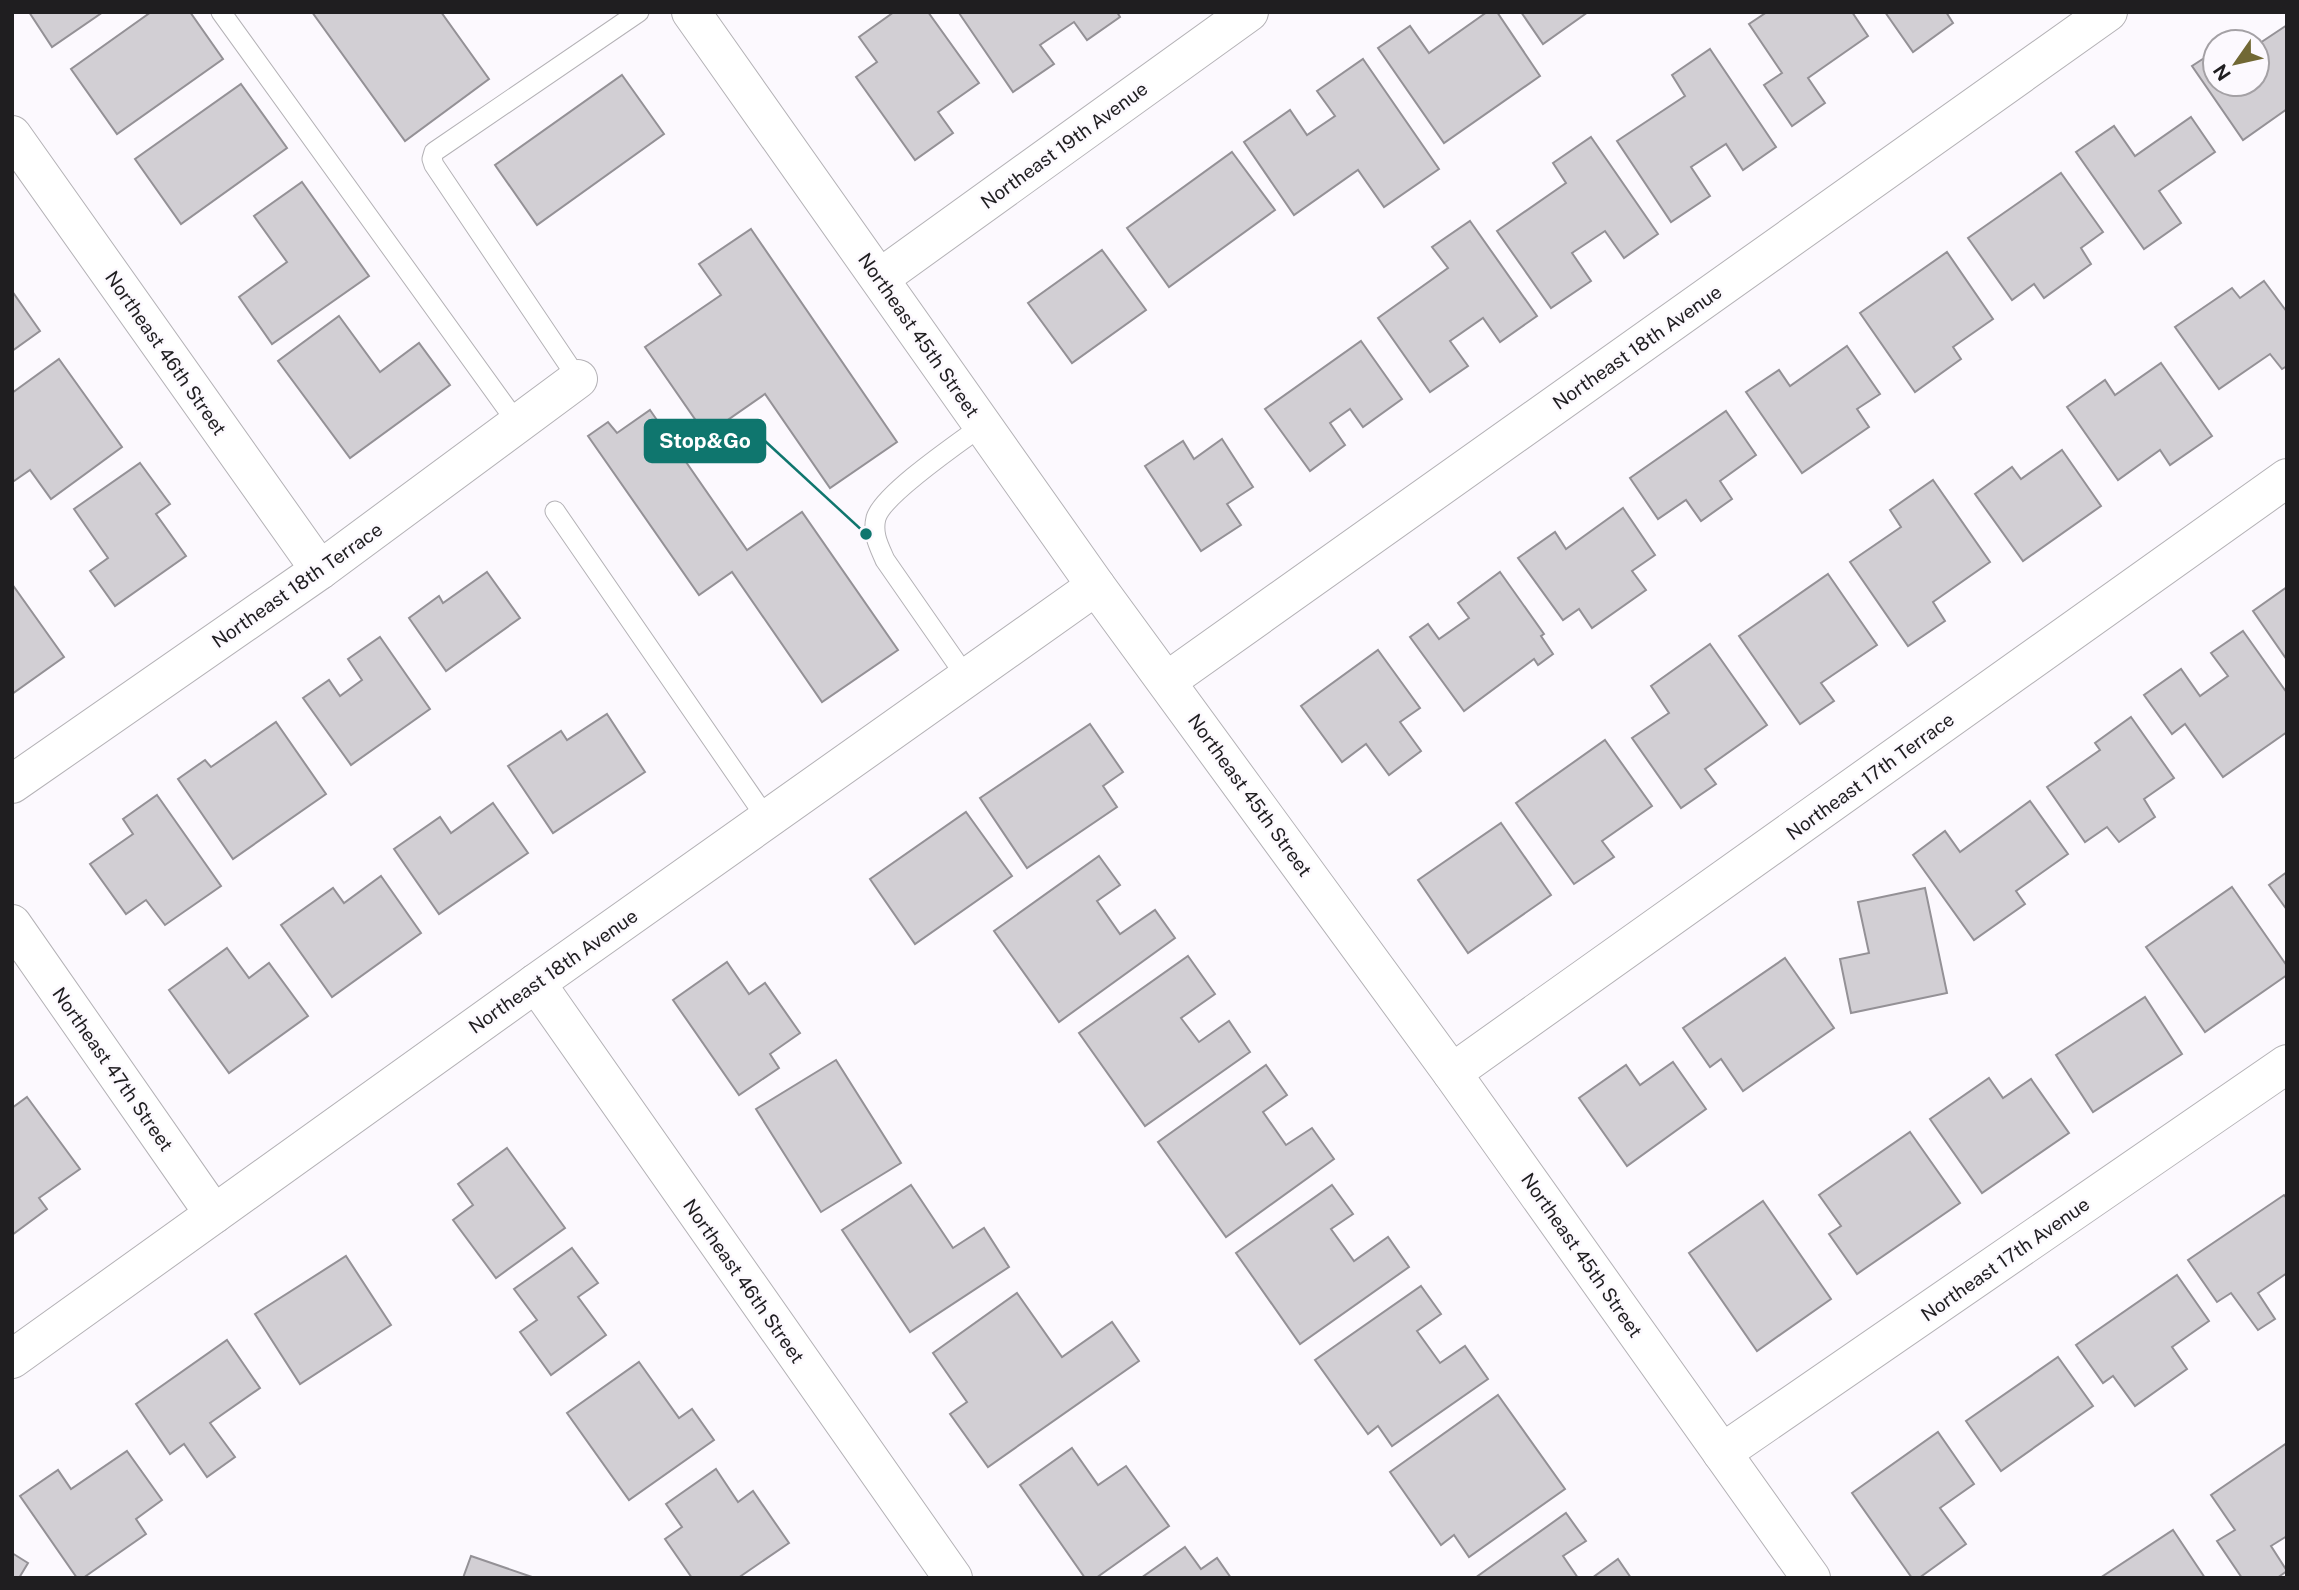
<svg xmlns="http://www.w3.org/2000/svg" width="2299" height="1590" font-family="'Public Sans',sans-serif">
  <rect width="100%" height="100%" fill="#fcf9fe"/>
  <g fill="#d2cfd4" stroke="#949196" stroke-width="2">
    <path d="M29,12h74l-51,35z"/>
    <path d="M151,12h39l33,47 -106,75 -46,-65z"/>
    <path d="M312,12h129l48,67 -84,62z"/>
    <path d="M894,12h34l51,71 -41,29 15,21 -38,27 -59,-83 21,-15 -18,-25z"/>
    <path d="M961,12h156l3,5 -33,23 -13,-18 -34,23 14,19 -41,28 -54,-79z"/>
    <path d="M1487,12h10l43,64 -96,67 -66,-95 32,-22 19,27z"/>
    <path d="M1521,12h67l-45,32z"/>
    <path d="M1767,12h85l16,24 -60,42 17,25 -33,23 -28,-41 18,-12 -33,-49z"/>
    <path d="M1885,12h61l7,11 -40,29z"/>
    <path d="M2287,25v84l-44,31 -51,-74 23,-15v33h42v-39z"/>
    <path d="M1710,49l66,98 -33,23 -17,-26 -35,23 19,29 -39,26 -54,-81 68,-45 -13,-21z"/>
    <path d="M1363,59l76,110 -55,38 -26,-37 -64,45 -50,-73 46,-32 17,25 28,-19 -18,-25z"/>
    <path d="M622,75l42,59 -127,91 -42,-60z"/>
    <path d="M241,84l46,64 -106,76 -46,-65z"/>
    <path d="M2191,117l24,35 -56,39 22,32 -37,26 -68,-97 38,-26 21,30z"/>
    <path d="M1591,137l67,97 -34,24 -19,-27 -33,22 19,28 -40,27 -54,-77 69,-48 -13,-20z"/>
    <path d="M1232,152l43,58 -106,77 -42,-59z"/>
    <path d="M2061,173l42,59 -22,16 10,16 -47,34 -10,-14 -22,16 -44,-62z"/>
    <path d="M302,182l67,94 -97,68 -33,-47 48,-35 -33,-46z"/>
    <path d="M1470,221l67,95 -37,26 -17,-24 -33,23 18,25 -38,26 -52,-74 70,-50 -16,-21z"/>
    <path d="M751,229l146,213 -67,46 -65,-94 -59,41 -61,-88 76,-52 -22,-31z"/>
    <path d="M1102,250l44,60 -74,53 -44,-60z"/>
    <path d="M1947,252l46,67 -40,28 8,12 -46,33 -55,-79z"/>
    <path d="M2264,281l23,31v54l-5,3 -12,-15 -51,35 -44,-62 57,-39 8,10z"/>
    <path d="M12,291l28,40 -28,20z"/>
    <path d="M339,316l41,56 39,-29 31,42 -100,73 -72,-97z"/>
    <path d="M1361,341l41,58 -39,28 -13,-18 -20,14 15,22 -35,26 -45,-62z"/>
    <path d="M1847,346l33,48 -23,15 12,18 -67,46 -56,-81 33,-22 11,16z"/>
    <path d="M59,359l63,88 -71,52 -21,-29 -16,11 -2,-2v-86z"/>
    <path d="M2161,363l51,73 -42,29 -10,-15 -42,30 -51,-73 38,-27 10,15z"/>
    <path d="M650,410l97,140 55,-38 96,138 -76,52 -90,-130 -33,23 -111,-159 20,-14 9,11z"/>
    <path d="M1726,411l30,44 -36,26 12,18 -31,22 -15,-21 -28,19 -28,-41z"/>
    <path d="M1222,439l31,48 -26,17 14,21 -40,26 -56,-85 38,-25 11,18z"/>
    <path d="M2062,450l39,56 -78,55 -48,-67 37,-27 9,12z"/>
    <path d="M140,463l30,41 -14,10 30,42 -71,50 -25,-35 18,-13 -34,-49z"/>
    <path d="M1933,480l57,82 -57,40 12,19 -37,25 -58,-84 51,-35 -11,-17z"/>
    <path d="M1623,508l32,47 -23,16 14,19 -54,38 -13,-19 -16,11 -45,-62 37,-26 11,17z"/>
    <path d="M487,572l33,46 -74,53 -37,-53 30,-22 4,7z"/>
    <path d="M1500,572l44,62 -3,2 12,18 -15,11 -4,-6 -70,52 -54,-74 18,-13 11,15 30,-21 -11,-15z"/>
    <path d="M1828,574l49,71 -56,38 13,18 -34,23 -61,-88z"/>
    <path d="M12,584l52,73 -52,37z"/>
    <path d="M2287,587v73l-34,-49z"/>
    <path d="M2243,631l44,62v39l-64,45 -38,-53 -13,10 -28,-39 37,-26 19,27 28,-20 -17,-23z"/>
    <path d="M380,637l50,72 -79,56 -48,-67 26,-18 11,16 22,-16 -14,-21z"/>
    <path d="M1710,644l57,81 -62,44 11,15 -35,24 -49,-70 37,-25 -18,-27z"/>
    <path d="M1378,650l42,58 -20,14 21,29 -32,24 -23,-31 -24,18 -41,-56z"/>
    <path d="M607,714l38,58 -92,61 -45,-67 53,-35 6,9z"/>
    <path d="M2131,717l43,61 -30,21 11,18 -36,25 -12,-15 -22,15 -38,-55 53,-37 -5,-7z"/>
    <path d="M276,722l50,72 -93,65 -55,-80 27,-19 6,7z"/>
    <path d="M1090,724l33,48 -20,14 14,21 -90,61 -47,-70z"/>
    <path d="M1605,740l47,66 -50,35 12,16 -40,27 -58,-81z"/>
    <path d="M157,795l64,91 -56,39 -19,-25 -20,14 -36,-50 43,-30 -10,-15z"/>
    <path d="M2030,801l38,53 -52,37 9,13 -51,36 -61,-85 32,-24 15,21z"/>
    <path d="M493,803l35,50 -89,61 -45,-65 46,-32 11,16z"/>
    <path d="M966,812l46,64 -97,68 -45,-65z"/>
    <path d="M1501,823l50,72 -83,58 -50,-73z"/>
    <path d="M1099,856l21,29 -23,16 23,33 35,-24 20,28 -116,84 -65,-91z"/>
    <path d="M2287,872v38l-18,-25z"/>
    <path d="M381,876l40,57 -89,64 -51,-72 52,-37 11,15z"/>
    <path d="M2232,887l55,79v9l-82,57 -59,-85z"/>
    <path d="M1925,888l22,105 -96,20 -11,-54 29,-6 -11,-51z"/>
    <path d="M227,948l22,30 20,-15 39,53 -79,57 -60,-83z"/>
    <path d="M1188,956l27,38 -34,24 18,24 30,-21 21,31 -105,74 -66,-93z"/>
    <path d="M1785,958l49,70 -91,63 -22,-32 -11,8 -27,-39z"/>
    <path d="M727,962l22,32 16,-11 35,50 -30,21 9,14 -40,27 -66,-95z"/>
    <path d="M2145,997l37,57 -89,58 -37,-57z"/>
    <path d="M836,1060l65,103 -80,49 -65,-103z"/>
    <path d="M1673,1062l33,47 -79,57 -48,-68 47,-33 14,20z"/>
    <path d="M1266,1065l21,30 -24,17 23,33 26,-17 22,31 -108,78 -68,-95z"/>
    <path d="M1989,1078l14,20 28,-19 38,54 -87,60 -52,-74z"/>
    <path d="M27,1097l53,72 -41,29 8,11 -35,26v-127z"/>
    <path d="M1910,1132l50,71 -103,71 -28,-40 12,-8 -22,-31z"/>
    <path d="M507,1148l58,80 -69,50 -43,-58 20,-15 -15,-21z"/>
    <path d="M911,1185l42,63 31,-20 25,39 -99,65 -68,-102z"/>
    <path d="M1332,1185l21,29 -22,15 23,32 34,-24 21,30 -109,77 -64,-91z"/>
    <path d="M2284,1195l3,4v74l-29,20 17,26 -17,11 -27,-37 -14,9 -29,-42z"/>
    <path d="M1763,1201l68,98 -74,52 -68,-98z"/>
    <path d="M572,1248l26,35 -20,14 28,38 -55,40 -31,-43 17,-12 -23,-31z"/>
    <path d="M346,1256l45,69 -91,59 -45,-70z"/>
    <path d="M2177,1275l32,46 -37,26 15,22 -52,37 -22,-30 -10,7 -27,-38z"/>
    <path d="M1421,1286l20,28 -24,17 23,32 25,-17 23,33 -96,67 -14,-20 -10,8 -53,-74z"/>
    <path d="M1017,1293l45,64 50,-35 27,39 -151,106 -38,-53 17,-12 -34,-49z"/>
    <path d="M227,1340l33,48 -50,35 25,34 -28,20 -23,-33 -14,10 -34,-50z"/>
    <path d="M2058,1357l35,49 -92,65 -35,-50z"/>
    <path d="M639,1362l40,56 13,-9 22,31 -85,60 -62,-87z"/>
    <path d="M1498,1395l67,94 -96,68 -15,-22 -13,10 -51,-73z"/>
    <path d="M1938,1432l36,52 -34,24 26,36 -47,34h-7l-60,-85z"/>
    <path d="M2287,1443v93l-16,10 16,25 -10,7h-35l-25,-37 18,-11 -24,-35z"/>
    <path d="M1072,1448l26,37 28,-19 43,60 -73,52h-11l-65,-93z"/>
    <path d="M127,1451l35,49 -26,19 10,15 -63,44h-6l-57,-82 38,-26 13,19z"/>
    <path d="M716,1469l22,33 15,-11 36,52 -51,35h-46l-27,-39 17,-12 -16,-23z"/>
    <path d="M1566,1513l20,28 -23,15 15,22h-103z"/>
    <path d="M2173,1530l32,48h-105z"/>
    <path d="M1185,1547l16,22 16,-11 14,20h-90z"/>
    <path d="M12,1553l16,10 -9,15h-7z"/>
    <path d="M471,1556l64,22h-72z"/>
    <path d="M1618,1559l13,19h-39z"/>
  </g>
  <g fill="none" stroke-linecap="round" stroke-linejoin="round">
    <g stroke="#b4b2b6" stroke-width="21">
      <g id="service">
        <path d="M221,12l297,412"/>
        <path d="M578,379l-144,-214 -2,-6 2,-7 205,-140"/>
        <path d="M555,511l212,308"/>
        <path d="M967,678l-82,-118c-6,-14 -13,-26 -9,-42 7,-24 84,-76 107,-93"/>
      </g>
    </g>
    <g stroke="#b4b2b6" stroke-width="40">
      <g id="minor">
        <path d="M12,135l308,435"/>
        <path d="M880,278l369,-266"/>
        <path d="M1167,681l941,-669"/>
        <path d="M12,784l308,-214 258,-191"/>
        <path d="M12,924l202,290"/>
        <path d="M536,983l417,595"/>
        <path d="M1452,1073l835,-595"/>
        <path d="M1722,1453l565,-389"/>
      </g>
    </g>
    <g stroke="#b4b2b6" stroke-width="40">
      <g id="tertiary">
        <path d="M691,12l405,574 356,487 359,505"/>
        <path d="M12,1359l524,-376 560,-397"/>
      </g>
    </g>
    <use href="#service" stroke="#fff" stroke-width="19"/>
    <use href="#minor" stroke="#fff" stroke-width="38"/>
    <use href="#tertiary" stroke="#fff" stroke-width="38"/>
  </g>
  <g text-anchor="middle" stroke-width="5" stroke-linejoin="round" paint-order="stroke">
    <g font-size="19" fill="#1f1e20" stroke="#fcf9fe">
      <text transform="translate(1064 145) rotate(-36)" y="7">Northeast 19th Avenue</text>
      <text transform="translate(919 335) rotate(55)" y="7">Northeast 45th Street</text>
      <text transform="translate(1637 347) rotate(-35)" y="7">Northeast 18th Avenue</text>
      <text transform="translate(166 353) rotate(55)" y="7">Northeast 46th Street</text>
      <text transform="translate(297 585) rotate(-35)" y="7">Northeast 18th Terrace</text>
      <text transform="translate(1870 776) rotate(-36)" y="7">Northeast 17th Terrace</text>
      <text transform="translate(1250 795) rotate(54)" y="7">Northeast 45th Street</text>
      <text transform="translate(553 971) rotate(-35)" y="7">Northeast 18th Avenue</text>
      <text transform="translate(113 1069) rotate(55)" y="7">Northeast 47th Street</text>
      <text transform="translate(1582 1255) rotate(55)" y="7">Northeast 45th Street</text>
      <text transform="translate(2005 1259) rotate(-35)" y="7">Northeast 17th Avenue</text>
      <text transform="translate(744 1281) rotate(55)" y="7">Northeast 46th Street</text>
    </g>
  </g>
  <path fill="none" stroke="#0f766e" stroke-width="2.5" d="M866 534L765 441"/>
  <circle fill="#0f766e" stroke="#fcf9fe" stroke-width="2.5" cx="866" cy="534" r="7"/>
  <rect fill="#0f766e" stroke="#0f766e" stroke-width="2.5" x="645" y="420" width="120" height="42" rx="7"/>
  <g font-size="21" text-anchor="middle" font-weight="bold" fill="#fff">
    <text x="705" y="448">Stop&amp;Go</text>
  </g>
  <rect width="2299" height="1590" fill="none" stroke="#1f1e20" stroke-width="28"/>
  <g transform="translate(2236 63) rotate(236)"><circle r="33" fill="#fcf9fe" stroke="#a4a1a5" stroke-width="2"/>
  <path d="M0-5L12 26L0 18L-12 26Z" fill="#716834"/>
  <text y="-10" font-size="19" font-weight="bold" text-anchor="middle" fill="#1f1e20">N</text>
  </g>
</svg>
